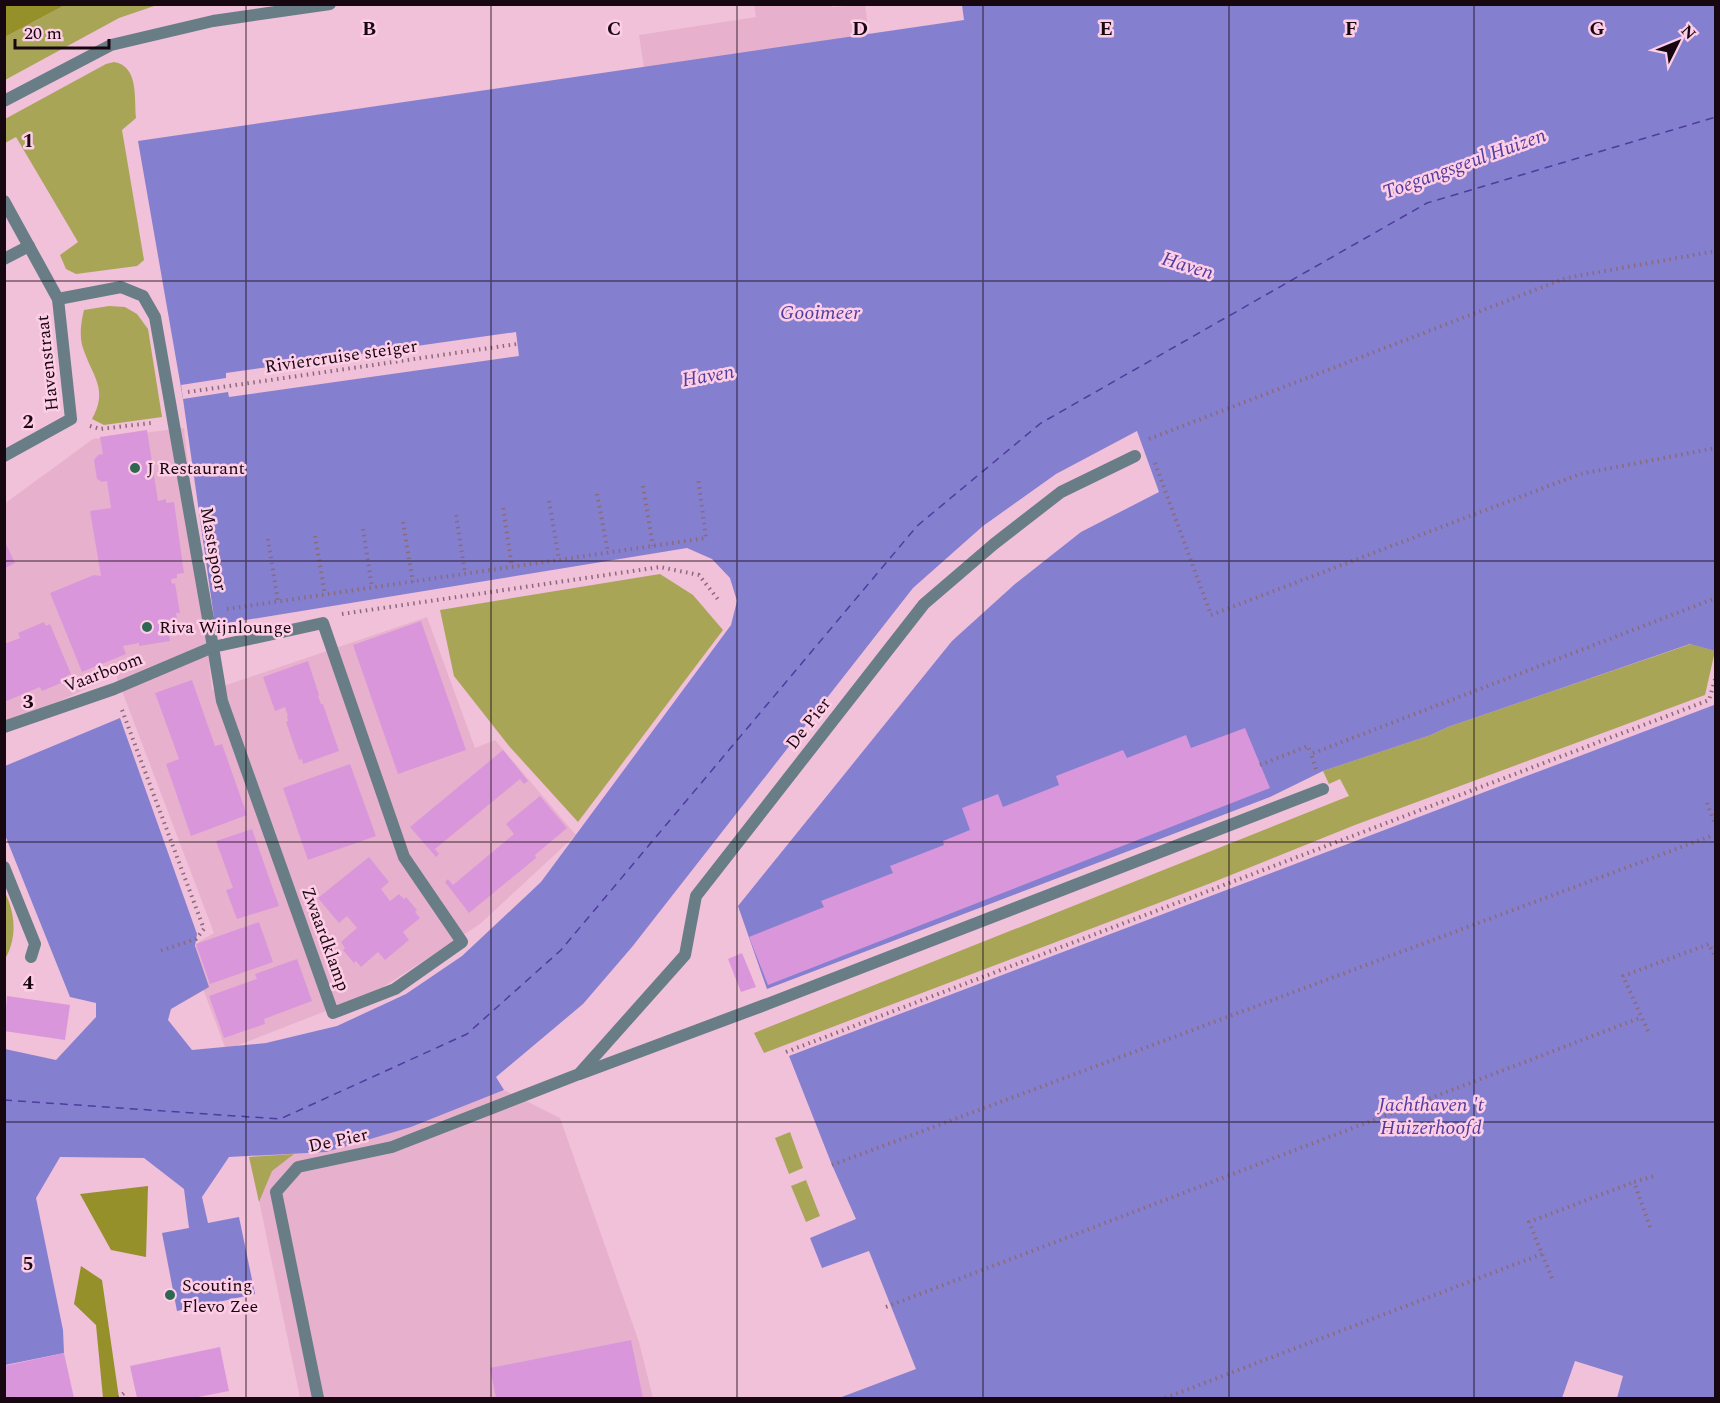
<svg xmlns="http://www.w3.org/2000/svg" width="1720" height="1403" font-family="Spectral,serif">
  <rect width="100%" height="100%" fill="#f1c0d9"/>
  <g fill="#e7b1cd">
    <path d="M754,4h77l1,3 33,-2 4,29 -225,34 -5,-33 117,-18z"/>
    <path d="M184,428l28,262 215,-73 48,131 20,-8 81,95 -96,89 -103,67 -151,59 -36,-96 10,-13 14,-8 -98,-258 -111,51 -1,-222 89,-65z"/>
    <path d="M504,1090l56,28 79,224 14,56h-353l-50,-241 161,-30z"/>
  </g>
  <g fill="#a9a557">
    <path d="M65,5h92l-38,13 -114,62v-43z"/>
    <path d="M114,62c25,4 20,36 22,56l-14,12 22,130 -7,6 -61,8 -10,-5 -6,-14 18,-13 -62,-105 -11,6v-24l101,-55z"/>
    <path d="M109,306l16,1 12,7 11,15 14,88 -58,8 -12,-6c17,-30 0,-43 -9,-71 -4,-12 -2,-26 1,-38z"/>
    <path d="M660,574l33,21 30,35 -145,192 -69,-76 -55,-70 -14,-66z"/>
    <path d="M1691,644l24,7 -10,44 -350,130 -144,58 -447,170 -10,-20 595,-237 -9,-17 -11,5 -6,-13 108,-36 17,-8z"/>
    <path d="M4,890c11,23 14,46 1,69z"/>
    <path d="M790,1132l13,36 -14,6 -14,-36z"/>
    <path d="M294,1154l-22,17 -13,31 -10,-45z"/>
    <path d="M806,1180l14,36 -14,6 -15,-36z"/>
  </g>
  <g fill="#96902a">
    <path d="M5,4h60v1l-60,32z"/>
    <path d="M148,1186l-2,71 -35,-7 -31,-56z"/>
    <path d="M81,1266l21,14 17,118h-16l-7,-73 -22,-21z"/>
  </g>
  <g fill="#857fd0">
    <path d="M962,5h753v646l-25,-7 -242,83 -17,8 -108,36 -53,26 -503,192 -29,-83 214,-265 63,-57 66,-52 78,-40 -22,-61 -81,43 -73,52 -70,62 -281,359 -49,57 -87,73 8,13 -93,37 -85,25 -97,5 -27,40 6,26 31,-6 16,77 -78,17 -15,-78 27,-5 -5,-39 -40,-31 -84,-1 -24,41 27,132 1,23 -59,12v-316l51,11 40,-43v-14l-26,-6 -65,-162v-69l115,-48 77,216 -2,12 14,41 -38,22 -3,11 24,30 74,-7 71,-17 69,-32 56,-38 79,-74 190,-257 6,-24 -7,-23 -18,-19 -25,-11 -472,77 -32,-226 -45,-258 826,-121z"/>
    <path d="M1715,701v697h-876l77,-29 -47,-118 -47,17 -12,-30 46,-19 -24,-54 -43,-109 925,-351z"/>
  </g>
  <g fill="#f1c0d9">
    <path d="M516,332l3,24 -290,41 -1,-5 -45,7 -2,-14 45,-7v-5z"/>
    <path d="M1575,1361l48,15 -6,22h-55z"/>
  </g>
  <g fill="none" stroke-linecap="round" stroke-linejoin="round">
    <path stroke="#4e3d9e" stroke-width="1.5" stroke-dasharray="8 6" stroke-linecap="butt" d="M4,1100l276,19 187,-85 94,-84 356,-424 124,-103 386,-220 289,-86"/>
  </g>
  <g fill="#da96db">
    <path d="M147,430l11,71 8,-2v4l8,-1 10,71 -7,1v4l-6,1 1,5 3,-1 5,30h-4l1,6 -10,1 3,21 -31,5v-3l-16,3 3,8 -44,18 -32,-79 44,-18 7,1 -11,-65 21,-3 -4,-27 -5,1 -5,-3 -3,-19 4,-5 5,-1 -3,-17z"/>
    <path d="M5,542l10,21 -10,5z"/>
    <path d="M421,621l45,129 -68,24 -45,-129z"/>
    <path d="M44,622l2,4 4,-2 21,50 -5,2 2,4 -26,11 -2,-4 -36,15v-58l16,-6 -2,-5z"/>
    <path d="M308,661l11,34 -1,1 3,8h2l16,47 -36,13 -1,-5 -3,1 -13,-38 2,-1 -1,-5h1l-3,-9 -10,4 -12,-34z"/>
    <path d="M192,680l23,66 7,-2 25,71 -56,21 -25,-72 13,-5 -24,-66z"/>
    <path d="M1245,728l25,60 -502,197 -19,-48 75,-30 -3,-6 72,-28 -3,-7 54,-21 -1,-4 27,-11 -8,-22 36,-14 5,13 56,-22 -3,-9 67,-26 4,8 59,-23 5,13z"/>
    <path d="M503,750l25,31 -4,3 -4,-5 -85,70 4,5 -3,3 -26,-30z"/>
    <path d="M350,764l26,72 -68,24 -25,-72z"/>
    <path d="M540,796l27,32 -32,27 1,3 -67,55 -24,-31 3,-3 5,6 61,-51 -8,-10z"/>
    <path d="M252,829l27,77 -42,13 -11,-29 7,-2 -17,-47z"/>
    <path d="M369,857l20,25 -8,7 9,12 9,-7 5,5 2,-2 11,13 -2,2 5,6 -17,14 6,8 -24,20 -7,-8 -17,15 -5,-6 -2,2 -11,-13 2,-2 -4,-6 16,-14 -10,-12 -8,7 -21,-25z"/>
    <path d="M259,922l14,40 -63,22 -14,-40z"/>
    <path d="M742,953l14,34 -15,5 -13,-33z"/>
    <path d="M297,959l15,42 -48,18 1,5 -41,14 -15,-42 48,-17 -2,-5z"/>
    <path d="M7,996l63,9 -5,35 -61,-9z"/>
    <path d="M631,1340l12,58h-147l-6,-30z"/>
    <path d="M220,1347l9,44 -36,7h-56l-7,-32z"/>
    <path d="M64,1353l10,45h-70v-32z"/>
  </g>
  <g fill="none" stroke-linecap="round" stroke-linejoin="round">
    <g stroke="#8b6a7b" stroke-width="4" stroke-dasharray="1.5 4.5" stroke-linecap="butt">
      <path d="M188,392l329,-48"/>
      <path d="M90,426l10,3 51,-6"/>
      <path d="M1149,439l417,-161 150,-27"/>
      <path d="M1155,463l56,152 369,-141 136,-26"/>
      <path d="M643,486l10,60"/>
      <path d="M597,494l11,58"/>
      <path d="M549,501l10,58"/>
      <path d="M503,508l9,59"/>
      <path d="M456,515l9,58"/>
      <path d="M403,522l10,60"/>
      <path d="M363,529l9,58"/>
      <path d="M315,536l10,59"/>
      <path d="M268,539l10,63"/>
      <path d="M227,609l479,-71 -8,-60"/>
      <path d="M342,614l318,-47 39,8 21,27"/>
      <path d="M122,710l82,219 -8,10 -39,13"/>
      <path d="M1260,765l48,-19 3,8"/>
      <path d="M1316,769l-5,-15 405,-156"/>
      <path d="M1707,803l9,24"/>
      <path d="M1648,1031l-25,-55 86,-32 7,15"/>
      <path d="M786,1052l923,-352 7,-24"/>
      <path d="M832,1165l884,-331"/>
      <path d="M1650,1227l-16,-45 20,-6"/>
      <path d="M1552,1278l-23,-56 105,-40"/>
      <path d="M886,1307l756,-290"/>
      <path d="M118,1398l6,-5"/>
      <path d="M1165,1398l377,-144"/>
    </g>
    <path stroke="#687d86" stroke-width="12" d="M4,259l25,-13"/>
    <g stroke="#687d86" stroke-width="12">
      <path d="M4,101l107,-56 102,-24 117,-17"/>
      <path d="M4,201l54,98 13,120 -67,37"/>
      <path d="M323,623l81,234 58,85 -67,47 -62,24 -111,-312 -9,-54z"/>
      <path d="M4,727l110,-38 99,-42 -58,-330 -12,-21 -22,-9 -63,12"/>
      <path d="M4,867l31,77 -4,13"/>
      <path d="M580,1074l190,-71 553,-214"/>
      <path d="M318,1398l-42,-206 22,-25 94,-20 187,-73 106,-119 11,-59 228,-292 70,-60 67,-52 74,-36"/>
    </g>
  </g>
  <path fill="none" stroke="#170710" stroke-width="1.5" stroke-opacity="0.55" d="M246,4v1394M491,4v1394M737,4v1394M983,4v1394M1229,4v1394M1474,4v1394M4,281h1712M4,561h1712M4,842h1712M4,1122h1712"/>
  <g fill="#2e6852" stroke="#fecde6" stroke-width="2">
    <circle cx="135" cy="468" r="6"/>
    <circle cx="147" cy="627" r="6"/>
    <circle cx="170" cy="1295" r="6"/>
  </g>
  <g text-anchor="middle" stroke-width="5" stroke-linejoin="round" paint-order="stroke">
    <g font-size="18" fill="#170710" stroke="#fecde6">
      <text transform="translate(341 356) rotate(-8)" y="6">Riviercruise steiger</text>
      <text transform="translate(47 363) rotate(-96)" y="6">Havenstraat</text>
      <text transform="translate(214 549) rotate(80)" y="6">Mastspoor</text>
      <text transform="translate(103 672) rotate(-21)" y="6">Vaarboom</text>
      <text transform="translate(808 723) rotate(-52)" y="6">De Pier</text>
      <text transform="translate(326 939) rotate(70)" y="6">Zwaardklamp</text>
      <text transform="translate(338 1140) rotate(-12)" y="6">De Pier</text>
    </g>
    <g font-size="18" fill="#170710" stroke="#fecde6" text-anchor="start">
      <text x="147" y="474">J Restaurant</text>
      <text x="159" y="633">Riva Wijnlounge</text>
      <text x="182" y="1291">Scouting<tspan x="182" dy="21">Flevo Zee</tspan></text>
    </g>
    <g font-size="20" font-style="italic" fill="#4e3d9e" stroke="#fecde6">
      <text transform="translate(1464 163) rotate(-20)" y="7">Toegangsgeul Huizen</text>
      <text transform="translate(1188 265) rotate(17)" y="7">Haven</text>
      <text x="820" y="319">Gooimeer</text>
      <text transform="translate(708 375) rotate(-10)" y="7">Haven</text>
      <text x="1431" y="1111">Jachthaven 't<tspan x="1431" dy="23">Huizerhoofd</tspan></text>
    </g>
  </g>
  <g font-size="20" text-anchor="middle" font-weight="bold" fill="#170710" stroke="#fecde6" stroke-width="5" stroke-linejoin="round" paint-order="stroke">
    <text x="369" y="35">B</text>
    <text x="614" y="35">C</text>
    <text x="860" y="35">D</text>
    <text x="1106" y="35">E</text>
    <text x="1351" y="35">F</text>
    <text x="1597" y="35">G</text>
    <text x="28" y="147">1</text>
    <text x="28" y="428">2</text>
    <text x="28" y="708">3</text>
    <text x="28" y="989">4</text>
    <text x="28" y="1270">5</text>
  </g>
  <rect width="1720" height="1403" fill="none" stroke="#170710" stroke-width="12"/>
  <g transform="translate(1678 42) rotate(47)" stroke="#fecde6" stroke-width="4.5" paint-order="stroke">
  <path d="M0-4.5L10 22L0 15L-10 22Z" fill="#170710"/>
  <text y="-9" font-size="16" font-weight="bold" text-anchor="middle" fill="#170710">N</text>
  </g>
  <path d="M15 39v9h94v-9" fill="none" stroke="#170710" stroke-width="3"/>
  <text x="24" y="39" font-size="18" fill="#170710" stroke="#fecde6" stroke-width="4.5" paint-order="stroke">20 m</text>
</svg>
